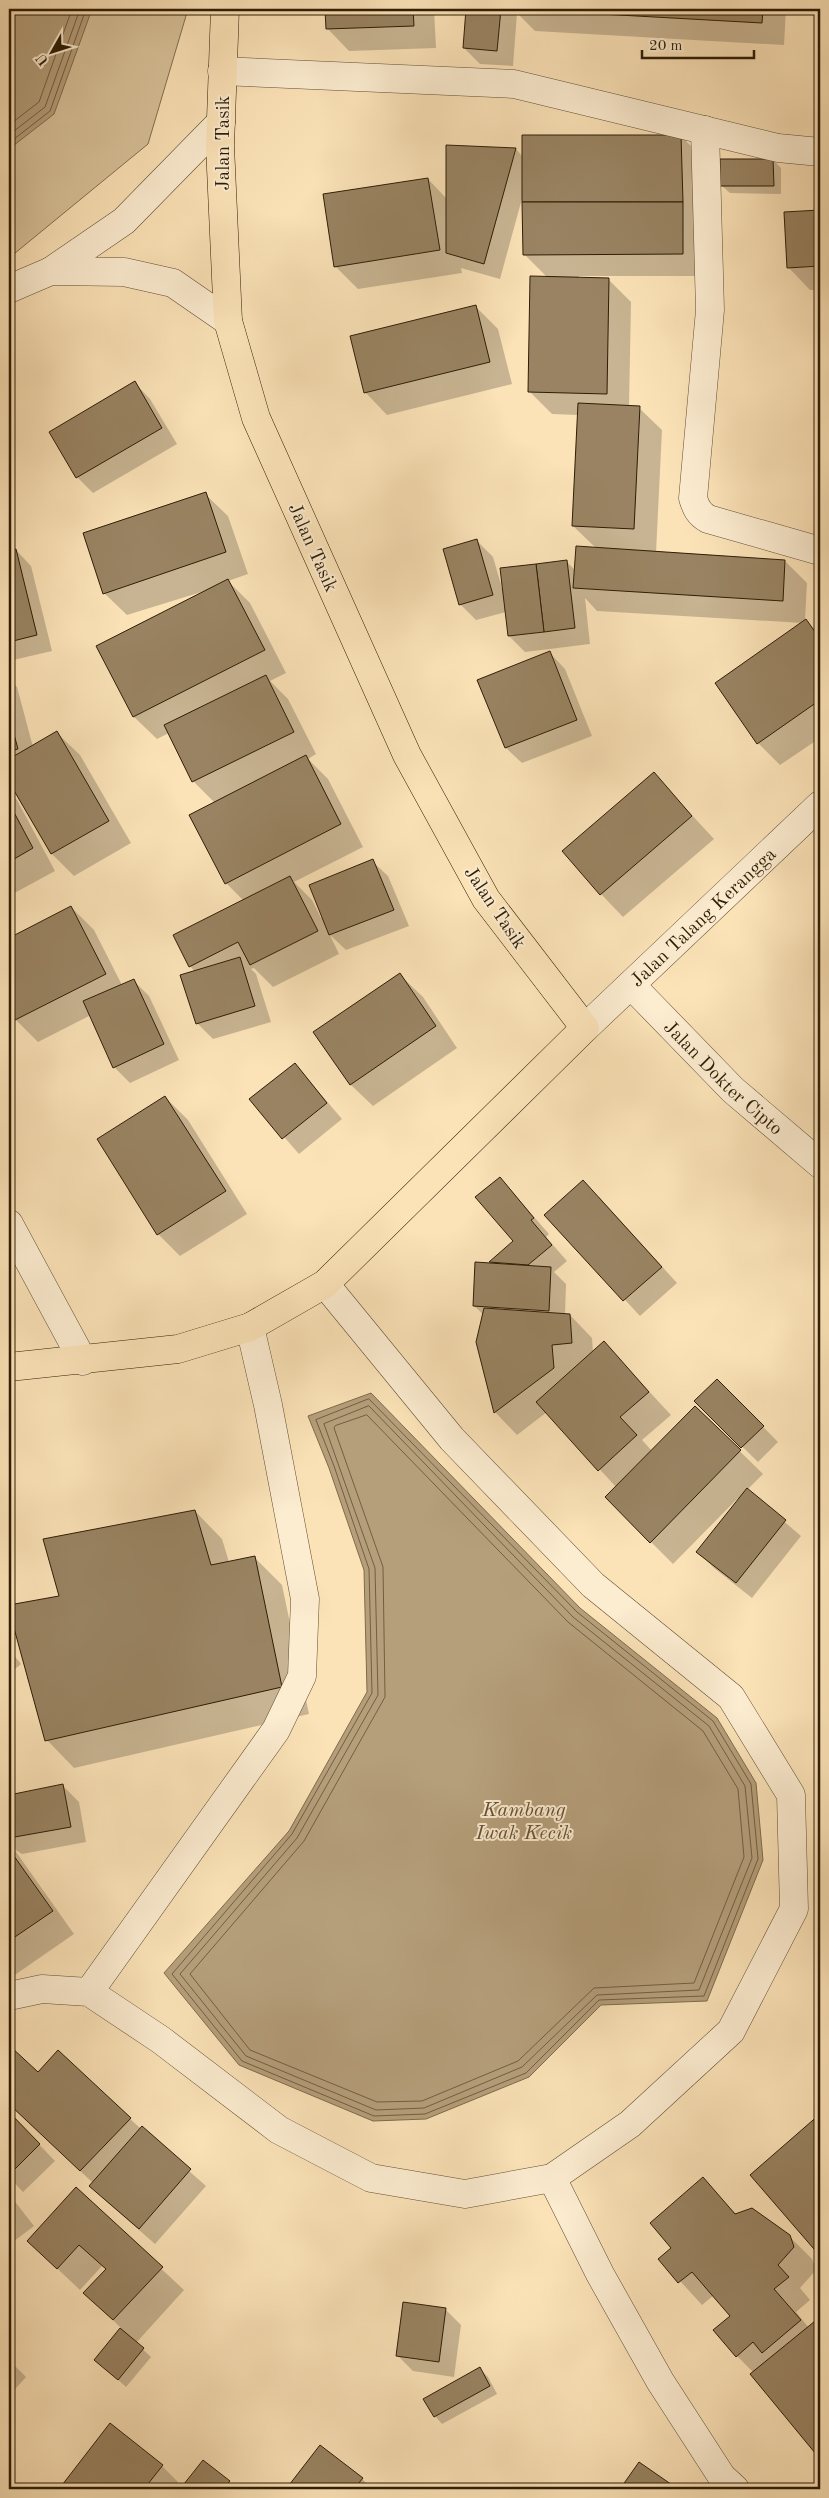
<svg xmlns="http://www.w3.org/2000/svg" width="829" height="2498" font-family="'Old Standard TT',serif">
  <rect width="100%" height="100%" fill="#fbe2b7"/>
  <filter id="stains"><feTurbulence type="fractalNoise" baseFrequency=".004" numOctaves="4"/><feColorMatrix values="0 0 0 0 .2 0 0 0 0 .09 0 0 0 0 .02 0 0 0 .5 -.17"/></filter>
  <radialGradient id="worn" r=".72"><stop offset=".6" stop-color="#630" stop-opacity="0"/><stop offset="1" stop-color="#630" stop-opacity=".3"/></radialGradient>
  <path fill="#d8c199" stroke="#836f50" d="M9,9h179l-40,135 -139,114z"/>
  <g fill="#b59f7b" stroke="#7f6b4c">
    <path d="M9,9h83l-38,105 -45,35z"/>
    <path d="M371,1393l209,215 137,110 39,65 7,77 -56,141 -106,4 -72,72 -103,42 -53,2 -134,-56 -75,-92 125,-142 78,-139 -3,-122 -35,-102 -21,-52z"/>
  </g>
  <g fill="#0003">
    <path d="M326,9h108l2,39 -87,3 -22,-23z"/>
    <path d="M467,9h319l-2,36 -249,-14 -18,-18 -4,53 -33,-2 -16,-16z"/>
    <path d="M681,136l23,23 1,117h-126v3l30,1 22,22 -2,105 10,1 23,22 -6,123 129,8 22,22 -2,37 15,15v103l-40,27 -22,-22 45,-120 -206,-12 -12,-13 5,46 -65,8 -16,-16 -3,-24 -30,8 -16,-16 17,-63 16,16 9,31 64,-27 9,9 22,-21 -24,-23 5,-111 -26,-1 -23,-23 19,-113 -24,-24 -1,-59 -23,84 -39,-11 1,5 -104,16 -23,-23 93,-87 19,20 69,-50 7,8z"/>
    <path d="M773,160l8,8v26l-51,-1 -8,-7z"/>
    <path d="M820,211v79h-10l-22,-23 -3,-54z"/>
    <path d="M475,306l23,23 14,55 -125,31 -22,-23z"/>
    <path d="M135,383l15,16 27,45 -84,49 -16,-16z"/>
    <path d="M205,494l23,22 20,58 -20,7 22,22 36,70 -16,8 18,18 28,55 -8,5 20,20 35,68 -69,35 18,18 9,18 51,-57 16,15 21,50 -63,24 -16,-15 9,19 -66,33 -19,-19 -3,1 5,5 15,48 -58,17 -16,-16 -2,-51 -5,-6 54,-65 -18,-18 -11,-80 -22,-22 -24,-48 -12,6 -23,-22 -36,-71 113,-57 -84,26 -23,-22z"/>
    <path d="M16,550l15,16 21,85 -43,10v-109z"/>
    <path d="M550,653l15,16 27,67 -70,27 -16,-15z"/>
    <path d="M9,679l8,8 16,60 24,-14 23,22 51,88 -57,33 -22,-22 -43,-74z"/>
    <path d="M654,774l60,65 -91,78 -22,-23z"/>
    <path d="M9,792l8,8 38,71 -46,25z"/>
    <path d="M71,907l23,23 28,55 11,-5 16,16 30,64 -49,23 -16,-16 -23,-52 -53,27 -22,-22 -7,-15v-66z"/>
    <path d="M400,975l23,22 34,51 -84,58 -23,-22z"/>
    <path d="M295,1064l47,55 -43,35 -48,-55z"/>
    <path d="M165,1097l23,23 59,94 -67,42 -22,-22z"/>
    <path d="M500,1178l49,56 -3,3 21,24 -13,11 12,12 -1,31h5l22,23 1,14 11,-9 67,72 -29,25 10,11 43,-44 68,67 -16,16 54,46 -49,62 -38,-30 -16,-16 41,-52 -1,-2 -65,66 -67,-67 10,-10 -69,-75 -30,23 -22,-23 -18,-70 7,-27 -10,-9 19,-42 -2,-2 24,-21z"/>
    <path d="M599,1197l78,86 -37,33 -94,-101z"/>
    <path d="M717,1380l61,62 -20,20 -62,-61z"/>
    <path d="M195,1511l27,28 7,23 25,-5 28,28 27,129 -235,54 -27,-28 13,-144z"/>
    <path d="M9,1649l12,15 -12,10z"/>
    <path d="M63,1786l16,16 7,40 -64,12 -8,-5 60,85 -65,45v-183z"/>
    <path d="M11,2048l27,26 92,45 76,67 -51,58 -48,-42 -16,-16 2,-3 -84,-79v-54z"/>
    <path d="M9,2113l46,48 -32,31 -14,-15z"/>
    <path d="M820,2116v138l-68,-79z"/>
    <path d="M703,2179l34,36 52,21 23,23 4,11 -16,18 10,12 -14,12 13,16 11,-9v138l-68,-83 2,-1 -17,-17 -5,-40 -18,-21 -12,10 -42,-46 13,-11z"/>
    <path d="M76,2189l108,101 -48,53 15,14 -25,30 -30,-27 25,-32 -36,-35 22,-23 -5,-4 -22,24 -52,-49z"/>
    <path d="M9,2194l25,32 -25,19z"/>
    <path d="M445,2309l16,16 -7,52 -41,-6 -16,-16z"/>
    <path d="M9,2360l17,17 -17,19z"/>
    <path d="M480,2369l8,8 9,17 -55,30 -7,-8z"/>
    <path d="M110,2425l52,41 16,16 -6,7h-112z"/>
    <path d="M320,2447l42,32 11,10h-85z"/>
    <path d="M204,2462l25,20 7,7h-54z"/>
    <path d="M640,2463l36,26h-55z"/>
  </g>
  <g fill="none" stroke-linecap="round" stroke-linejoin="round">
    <g stroke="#725e40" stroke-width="1">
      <path d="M9,125l30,-23 33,-93"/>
      <path d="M9,135l36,-28 35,-98"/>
      <path d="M9,143l41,-32 36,-102"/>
      <path d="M369,1399l208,213 136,109 38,63 7,75 -54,137 -105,4 -73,73 -101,41 -51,2 -132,-55 -70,-87 120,-140 80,-141 -3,-124 -35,-103 -18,-46z"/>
      <path d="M369,1406l204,211 136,109 36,60 7,72 -53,132 -102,5 -75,72 -98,41 -48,2 -130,-54 -66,-82 117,-136 81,-143 -3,-127 -51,-144z"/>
      <path d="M367,1415l201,207 135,109 35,58 6,68 -50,126 -100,5 -76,73 -96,40 -45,1 -127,-52 -60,-76 114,-133 81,-144 -2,-130 -49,-139 1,-2z"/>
    </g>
  </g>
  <g fill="#998362" stroke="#2e1d06">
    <path d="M325,9h88l1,17 -88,3z"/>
    <path d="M466,9h35l-4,42 -34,-3z"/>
    <path d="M511,9h252l-1,14z"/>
    <path d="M522,135h159l2,67h-161z"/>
    <path d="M446,145l70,3 -32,116 -38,-11z"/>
    <path d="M720,159h53l1,27h-54z"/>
    <path d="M428,178l12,72 -106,17 -11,-73z"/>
    <path d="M522,202h161v52l-160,1z"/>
    <path d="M820,210v56l-33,2 -3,-56z"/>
    <path d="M530,276l79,2 -2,116 -79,-2z"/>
    <path d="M476,305l14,57 -126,31 -14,-57z"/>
    <path d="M135,381l27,47 -86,50 -27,-46z"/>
    <path d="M578,403l62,3 -6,123 -62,-3z"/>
    <path d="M206,492l20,60 -123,42 -20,-61z"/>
    <path d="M477,539l16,56 -34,10 -16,-56z"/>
    <path d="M576,546l209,14 -2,41 -210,-13z"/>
    <path d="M16,549l21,86 -28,7v-92z"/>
    <path d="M567,560l8,68 -31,4 -8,-68z"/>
    <path d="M536,564l8,68 -36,4 -8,-68z"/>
    <path d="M228,579l37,71 -132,67 -37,-71z"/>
    <path d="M806,619l14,20v61l-63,44 -42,-61z"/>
    <path d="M550,651l27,69 -72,28 -28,-68z"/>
    <path d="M266,675l28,57 -102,50 -28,-57z"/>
    <path d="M9,716l9,33 -9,2z"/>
    <path d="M57,731l52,90 -58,33 -42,-72v-23z"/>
    <path d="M306,755l35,69 -116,60 -36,-69z"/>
    <path d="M654,772l38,44 -92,79 -38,-44z"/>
    <path d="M9,803l24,45 -24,14z"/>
    <path d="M373,859l21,51 -65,25 -20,-50z"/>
    <path d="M290,876l28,55 -68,34 -12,-23 -49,25 -16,-32z"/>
    <path d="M71,906l35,68 -91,46 -6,-12v-70z"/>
    <path d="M240,957l15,49 -59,18 -16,-49z"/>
    <path d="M400,973l36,53 -86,59 -37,-53z"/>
    <path d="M134,979l30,65 -51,24 -30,-67z"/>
    <path d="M295,1063l32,40 -45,36 -33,-40z"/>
    <path d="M165,1096l61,95 -69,44 -60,-96z"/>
    <path d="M500,1177l34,41 -3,2 21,25 -24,20 -39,-3 24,-21 -38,-44z"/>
    <path d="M583,1180l79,87 -39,34 -79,-86z"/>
    <path d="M475,1262l76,5 -2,44 -76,-5z"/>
    <path d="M484,1308l86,6 2,29 -20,2 2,23 -60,45 -18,-71z"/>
    <path d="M604,1341l45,51 -29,25 17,18 -39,36 -62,-69z"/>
    <path d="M717,1379l47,47 -23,22 -47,-47z"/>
    <path d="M695,1406l46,44 -91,93 -45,-46z"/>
    <path d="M747,1488l39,32 -50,63 -40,-31z"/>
    <path d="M195,1510l16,55 44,-9 27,131 -237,54 -36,-131v-5l50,-9 -16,-57z"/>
    <path d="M63,1784l8,43 -62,11v-43z"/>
    <path d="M9,1849l44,62 -44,30z"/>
    <path d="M11,2047l27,25 20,-22 73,68 -51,53 -71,-67v-55z"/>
    <path d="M9,2112l31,32 -31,31z"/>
    <path d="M820,2114v142l-70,-81z"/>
    <path d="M142,2126l49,43 -52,60 -50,-43z"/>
    <path d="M703,2177l32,37 17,-6 38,27 4,12 -16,18 11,12 -15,12 27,31 -39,33 -9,-11 -17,15 -23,-27 17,-14 -38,-44 -14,11 -20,-24 13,-11 -21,-25z"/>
    <path d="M76,2187l87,80 -50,53 -30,-27 23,-24 -27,-24 -22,24 -30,-28z"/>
    <path d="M403,2302l43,6 -7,54 -43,-6z"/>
    <path d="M820,2317v142l-70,-85z"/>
    <path d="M120,2328l24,20 -26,32 -24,-20z"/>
    <path d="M480,2367l10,19 -56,31 -11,-18z"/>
    <path d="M110,2423l53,42 -19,24h-85z"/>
    <path d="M320,2445l43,33 -9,11h-68z"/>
    <path d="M203,2460l27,21 -7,8h-43z"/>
    <path d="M639,2462l39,27h-58z"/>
  </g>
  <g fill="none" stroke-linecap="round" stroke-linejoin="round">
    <g stroke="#614e32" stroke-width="29">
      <g id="minor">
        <path d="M222,71l292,13 264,64 42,4"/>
        <path d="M705,130l5,180 -17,188c3,10 6,16 15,21l112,32"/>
        <path d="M51,271l73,-50 97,-99"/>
        <path d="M9,289l42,-18 73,1 49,11 55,38"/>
        <path id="s1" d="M631,985l102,105 87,74"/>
        <path id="s2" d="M585,1028l235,-223"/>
        <path d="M9,1224l74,137"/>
        <path d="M89,1992l187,-262 26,-54 3,-77 -37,-194 -18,-78"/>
        <path d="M9,1996l33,-7 47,3 72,48 118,90 92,48 94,16 87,-16 78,-54 101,-93 63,-122 -3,-114 -60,-98 -138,-112 -141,-146 -127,-155"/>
        <path d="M552,2178l48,96 60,107 62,96 13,12"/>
      </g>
    </g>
    <g stroke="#2e1d06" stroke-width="29">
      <path id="major" d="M9,1367l169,-18 72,-22 75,-43 260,-256 -99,-129 -79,-144 -151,-337 -28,-97 -8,-175 5,-137"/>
    </g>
    <use href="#minor" stroke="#fcecd0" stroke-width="28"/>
    <use href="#major" stroke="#fbe2b7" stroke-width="28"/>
  </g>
  <g text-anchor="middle" stroke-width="4" stroke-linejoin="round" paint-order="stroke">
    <g font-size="19" fill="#2e1d06" stroke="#fcecd0">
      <text transform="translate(222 143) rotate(-90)" y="7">Jalan Tasik</text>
      <text transform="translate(314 547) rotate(66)" y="7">Jalan Tasik</text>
      <text transform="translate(496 907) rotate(56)" y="7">Jalan Tasik</text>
      <text dy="7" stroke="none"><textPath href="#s2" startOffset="162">Jalan Talang Kerangga</textPath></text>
      <text dy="7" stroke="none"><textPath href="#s1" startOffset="131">Jalan Dokter Cipto</textPath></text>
    </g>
    <g font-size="20" font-style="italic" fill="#645135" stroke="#fcecd0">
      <text x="524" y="1816">Kambang<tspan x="524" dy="23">Iwak Kecik</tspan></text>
    </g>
  </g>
  <rect width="829" height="2498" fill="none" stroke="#fbe2b7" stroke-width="30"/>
  <rect x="10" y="10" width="809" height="2478" fill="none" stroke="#2e1d06" stroke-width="2.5"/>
  <rect x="15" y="15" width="799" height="2468" fill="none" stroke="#2e1d06"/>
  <g transform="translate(52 52) rotate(231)" stroke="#fcecd0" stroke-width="4" paint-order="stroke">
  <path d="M0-4L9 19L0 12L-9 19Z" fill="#2e1d06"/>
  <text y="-8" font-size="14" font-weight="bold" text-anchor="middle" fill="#2e1d06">U</text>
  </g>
  <path d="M642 50v8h112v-8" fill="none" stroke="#2e1d06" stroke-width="2.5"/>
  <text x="649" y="50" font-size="15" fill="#2e1d06" stroke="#fcecd0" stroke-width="4" paint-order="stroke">20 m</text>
  <rect width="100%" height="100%" filter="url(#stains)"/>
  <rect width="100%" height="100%" fill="url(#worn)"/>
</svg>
